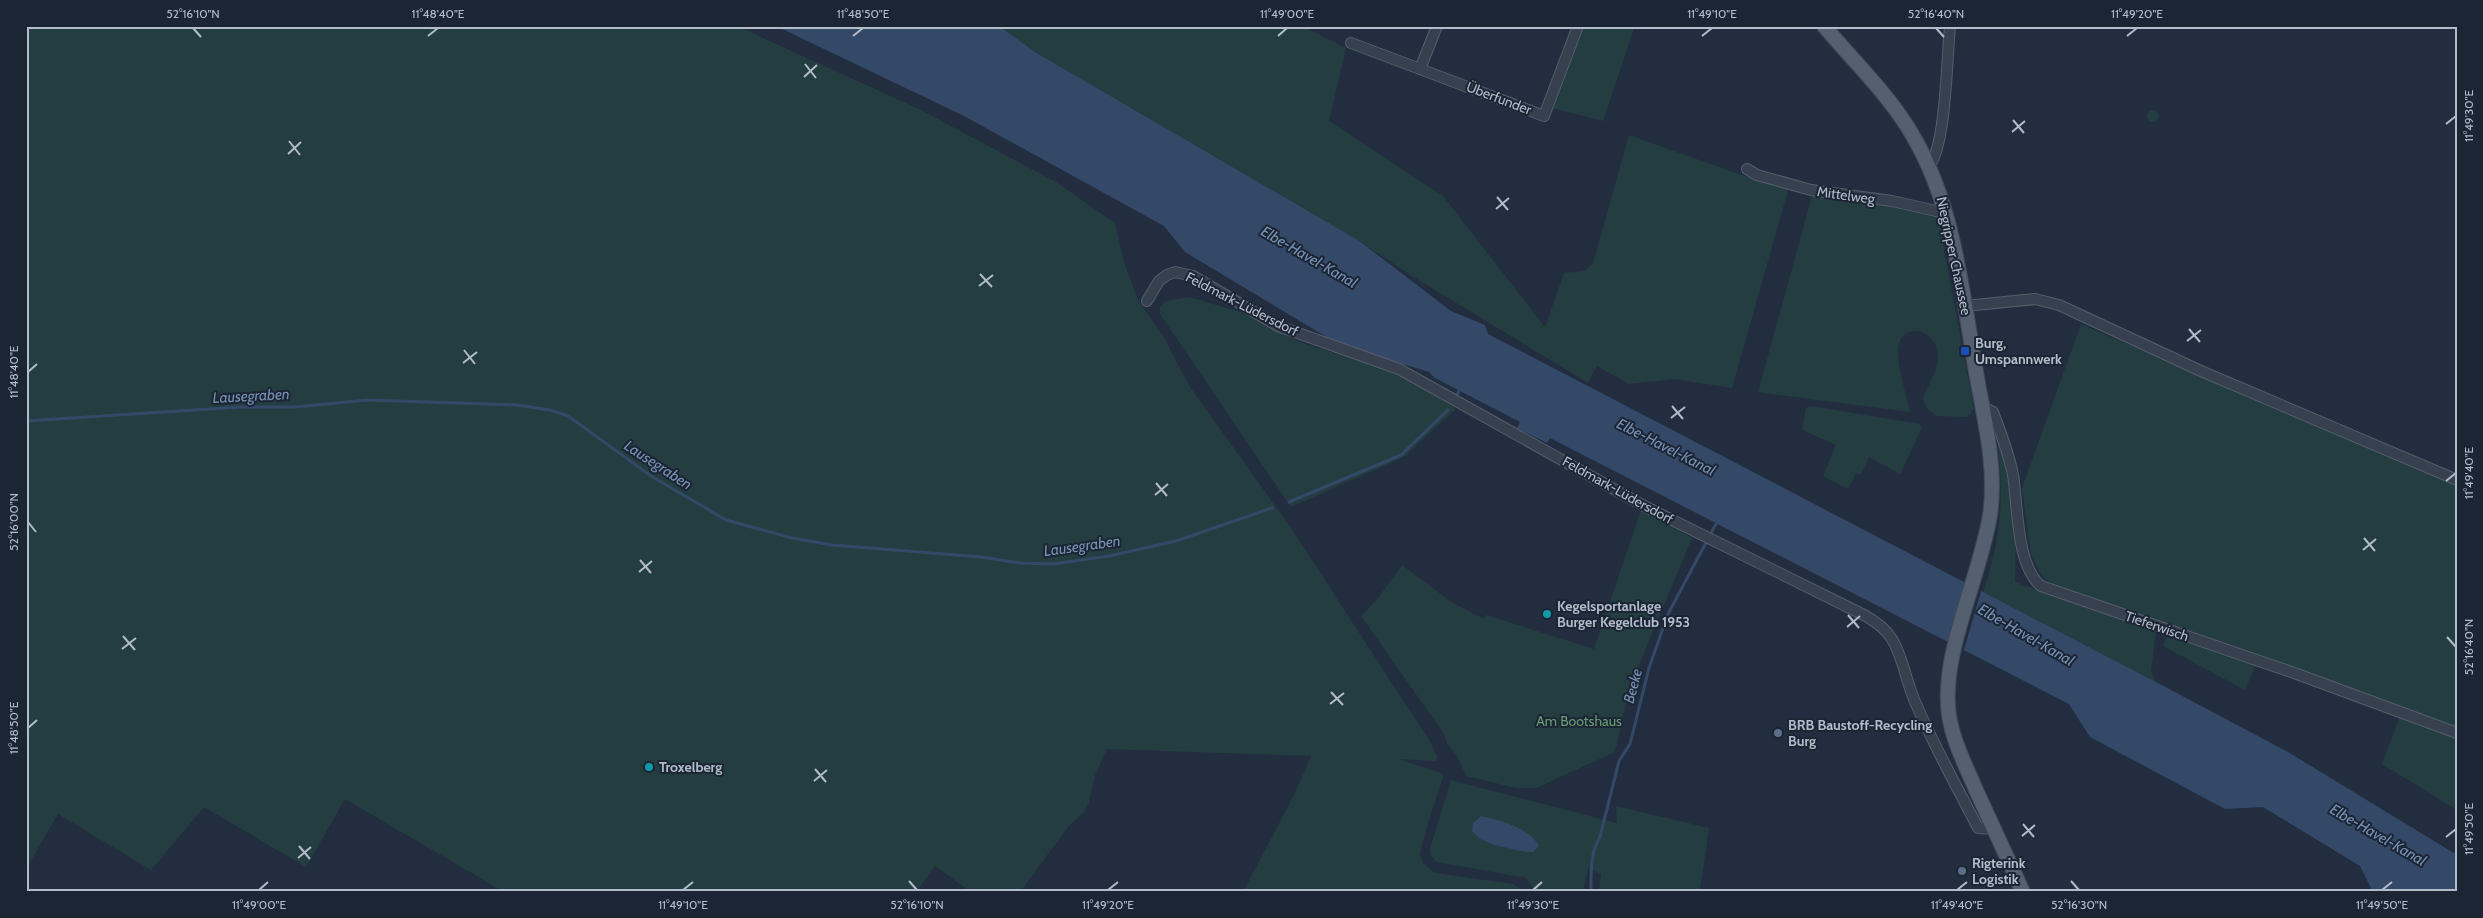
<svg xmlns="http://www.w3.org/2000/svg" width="2483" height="918" font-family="Cabin,sans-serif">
  <rect width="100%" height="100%" fill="#222e3f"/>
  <g fill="#243d40">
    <path d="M26,26h711l184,84 135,72 59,41 9,39 14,38 26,37 24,47 103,144 138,212 8,16 -1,5 -38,-2 46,15 -19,59 -5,21 3,9 12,10 78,11 12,8h-282l52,-99 16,-37 -204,-7 -12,26 -6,27 -4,9 -17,16 -48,65h-49l-36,-26 -19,26h-412l-159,-93 -39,68 -102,-60 -53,63 -93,-56 -32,55z"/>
    <path d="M999,26h303l44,22 -17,73 114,75 102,131 19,-54 21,-2 8,-8 36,-128 115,41 45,11 -57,201 -57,-9 -46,5 -32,-18 -9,17 -176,-107 -54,-36 -323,-188z"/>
    <path d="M1583,26h52l-32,95 -51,-13z"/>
    <circle cx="2153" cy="116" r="6"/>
    <path d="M1812,196l59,5 67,16 36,192 -7,8 -31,-1 -9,-8 -4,-10c5,-13 16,-29 15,-43 -1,-25 -36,-36 -40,-7 -2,13 9,50 12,64l-152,-20z"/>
    <path d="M1189,297l55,16 55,29 89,28 48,24 20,15 -48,44v2l-117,52 -131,-193v-7l5,-6z"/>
    <path d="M2081,324l376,162v243l-286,-104 -114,-38 -15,-11 -11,-21 -9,-67z"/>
    <path d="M1810,406l109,18 3,4 -22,46 -31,-17 -8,18 -5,-2 -8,16 -25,-13 13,-31 -34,-15 4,-22z"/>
    <path d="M1995,427l13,44 8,57 -1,54 141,50 -5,39 5,11 -173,-90c20,-58 22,-106 12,-165z"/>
    <path d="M1641,510l51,28 -56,134 -10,31 -11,49 -79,36h-20l-50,-12 -9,-20 -10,-13 -3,-9 -83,-118 17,-18 24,-33 48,36 34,18 2,-4 108,34z"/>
    <path d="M2168,633l88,31 -11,26 -82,-44z"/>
    <path d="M2401,714l56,23v73l-75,-46z"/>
    <path d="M1451,780l166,43 -1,-17 93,22 -9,62 4,2h-105l2,-18 -13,-6 -5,24h-47l-10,-14 -89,-16 -6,-6 -1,-7z"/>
  </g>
  <g fill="#344968">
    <path d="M776,26h223l36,26 323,188 93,71 34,14 3,9 668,348 132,70 169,103v37h-84l-13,-26 -97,-59 -38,2 -135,-72 -21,-33 -519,-266 -3,5 -30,-15 3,-6 -85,-44 -6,-6 -91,-28 -153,-92 -21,-26 -200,-110z"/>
    <path d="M1481,816c19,4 49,12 58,30l-6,6h-7l-32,-7 -14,-6 -8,-8 1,-8z"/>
  </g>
  <path fill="#222e3f" d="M1966,580l16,8 -19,65 -16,-9z"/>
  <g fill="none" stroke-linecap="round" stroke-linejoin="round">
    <g stroke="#344968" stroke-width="3">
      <path d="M1457,395l4,-8"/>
      <path d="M26,421l214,-14h55l72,-7 150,5 33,5 18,6 83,60 75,44 66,18 40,7 149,12 39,6 33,1 56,-8 67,-15 96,-33"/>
      <path d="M1289,502l112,-47 47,-45"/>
      <path d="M1591,892c0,-18 -1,-40 9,-55l19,-76 11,-17 19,-76 19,-54 50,-94"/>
    </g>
    <g stroke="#545e6d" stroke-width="12">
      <g id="minor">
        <path d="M1437,26l-17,43 124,47 34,-90"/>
        <path d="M1351,43l69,26"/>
        <path d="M1929,166c17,-18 18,-112 21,-140"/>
        <path d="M1747,169l10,6 54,15 81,11 44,10 10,-1"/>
        <path d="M1147,301l12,-20 8,-6 8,-3 18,4 85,50 121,43 247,138 220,109c10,6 20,13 26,23 12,20 14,44 24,65 18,42 41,83 62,124l16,1"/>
        <path d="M1965,306l70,-7 24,6 142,66 256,109"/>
        <path d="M1982,407l11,5c8,21 16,42 20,63 5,31 3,90 28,111l256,88 160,59"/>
      </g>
    </g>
    <g stroke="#3f4958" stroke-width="16">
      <path id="major" d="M1824,26c27,32 58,62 81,97 49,74 56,163 71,249 8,46 21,96 14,143 -10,63 -50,140 -41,200 4,27 17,51 27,75 16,34 31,68 47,102"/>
    </g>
    <use href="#minor" stroke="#36404f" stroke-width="10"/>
    <use href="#major" stroke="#545f6f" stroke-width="14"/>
  </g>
  <path fill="none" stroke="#b2bbca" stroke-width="2" d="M193,28l8,9M1936,28l8,9M428,36l10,-8M853,36l10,-8M1278,36l9,-8M1702,36l10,-8M2127,36l10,-8M805,64l11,14M804,77l13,-12M2013,120l11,13M2446,124l10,-8M2012,132l13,-11M289,141l11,14M288,154l13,-12M1497,197l11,13M1496,209l13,-11M980,274l12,13M979,286l14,-11M2189,329l11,13M2187,341l14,-11M464,350l11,14M463,363l14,-11M28,372l9,-8M1672,406l11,13M1671,418l14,-11M2446,481l10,-8M1156,483l11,13M1155,495l13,-11M28,522l8,10M2364,538l11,13M2363,550l13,-11M640,560l11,13M639,572l13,-11M1848,615l11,13M1847,627l13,-11M123,636l12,14M2447,637l9,10M122,649l14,-11M1331,692l12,13M1330,704l14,-11M28,728l9,-8M815,769l11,13M814,781l13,-11M2023,824l11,13M2022,836l13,-11M2446,837l10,-8M299,846l11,13M298,858l13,-11M909,881l8,9M2071,881l8,9M259,890l9,-8M683,890l10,-8M1108,890l10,-8M1533,890l9,-8M1957,890l10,-8M2382,890l10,-8"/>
  <rect fill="#1a4fb4" stroke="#1b2534" stroke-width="2" x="1960" y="346" width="10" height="10" rx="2.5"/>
  <g fill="#0f9aa8" stroke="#1b2534" stroke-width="2">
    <circle cx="1547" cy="614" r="5"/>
    <circle cx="649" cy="767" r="5"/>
  </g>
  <g fill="#5c6f8a" stroke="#1b2534" stroke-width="2">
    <circle cx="1778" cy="733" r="5"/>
    <circle cx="1962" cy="871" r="5"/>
  </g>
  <g text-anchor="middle" stroke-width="4" stroke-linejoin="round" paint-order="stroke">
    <g font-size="14" fill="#b2bbca" stroke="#1b2534">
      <text transform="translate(1499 98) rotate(21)" y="5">Überfunder</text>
      <text transform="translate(1846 195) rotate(8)" y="5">Mittelweg</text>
      <text transform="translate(1954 256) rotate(78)" y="5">Niegripper Chaussee</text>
      <text transform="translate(1242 304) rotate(27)" y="5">Feldmark-Lüdersdorf</text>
      <text transform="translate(1618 490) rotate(29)" y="5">Feldmark-Lüdersdorf</text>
      <text transform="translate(2157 626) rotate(19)" y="5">Tieferwisch</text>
    </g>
    <g font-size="14" font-weight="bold" fill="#b2bbca" stroke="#1b2534" text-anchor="start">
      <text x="1975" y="348">Burg,<tspan x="1975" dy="16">Umspannwerk</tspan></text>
      <text x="1557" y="611">Kegelsportanlage<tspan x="1557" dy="16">Burger Kegelclub 1953</tspan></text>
      <text x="1788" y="730">BRB Baustoff-Recycling<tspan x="1788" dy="16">Burg</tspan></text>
      <text x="659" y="772">Troxelberg</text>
      <text x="1972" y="868">Rigterink<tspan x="1972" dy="16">Logistik</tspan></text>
    </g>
    <g font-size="14" fill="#679d73" stroke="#1b2534">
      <text x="1579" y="726">Am Bootshaus</text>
    </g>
    <g font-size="15" font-style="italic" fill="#7791b4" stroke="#1b2534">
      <text transform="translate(1309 257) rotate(30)" y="5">Elbe-Havel-Kanal</text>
      <text transform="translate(251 396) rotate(-3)" y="5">Lausegraben</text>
      <text transform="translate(1666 447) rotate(27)" y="5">Elbe-Havel-Kanal</text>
      <text transform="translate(658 465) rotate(33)" y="5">Lausegraben</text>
      <text transform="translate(1082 546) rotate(-8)" y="5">Lausegraben</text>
      <text transform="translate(2026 635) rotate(30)" y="5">Elbe-Havel-Kanal</text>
      <text transform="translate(1633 686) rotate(-75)" y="5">Beeke</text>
      <text transform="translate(2378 835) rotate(30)" y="5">Elbe-Havel-Kanal</text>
    </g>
  </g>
  <rect width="2483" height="918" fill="none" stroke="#1b2534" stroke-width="55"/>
  <rect x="28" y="28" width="2428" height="862" fill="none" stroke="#b2bbca" stroke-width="2"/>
  <g font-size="12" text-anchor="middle" fill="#b2bbca">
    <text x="193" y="18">52°16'10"N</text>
    <text x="438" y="18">11°48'40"E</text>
    <text x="863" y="18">11°48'50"E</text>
    <text x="1287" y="18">11°49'00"E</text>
    <text x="1712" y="18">11°49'10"E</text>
    <text x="1936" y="18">52°16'40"N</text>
    <text x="2137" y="18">11°49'20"E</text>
    <text transform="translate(2469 116) rotate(-90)" y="4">11°49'30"E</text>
    <text transform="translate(14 372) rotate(-90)" y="4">11°48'40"E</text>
    <text transform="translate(2469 473) rotate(-90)" y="4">11°49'40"E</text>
    <text transform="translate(14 522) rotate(-90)" y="4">52°16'00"N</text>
    <text transform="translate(2469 647) rotate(-90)" y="4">52°16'40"N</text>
    <text transform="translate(14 728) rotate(-90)" y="4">11°48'50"E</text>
    <text transform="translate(2469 829) rotate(-90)" y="4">11°49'50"E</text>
    <text x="259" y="909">11°49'00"E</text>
    <text x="683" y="909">11°49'10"E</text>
    <text x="917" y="909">52°16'10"N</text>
    <text x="1108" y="909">11°49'20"E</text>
    <text x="1533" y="909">11°49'30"E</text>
    <text x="1957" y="909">11°49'40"E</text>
    <text x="2079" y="909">52°16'30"N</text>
    <text x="2382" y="909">11°49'50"E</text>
  </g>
</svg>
